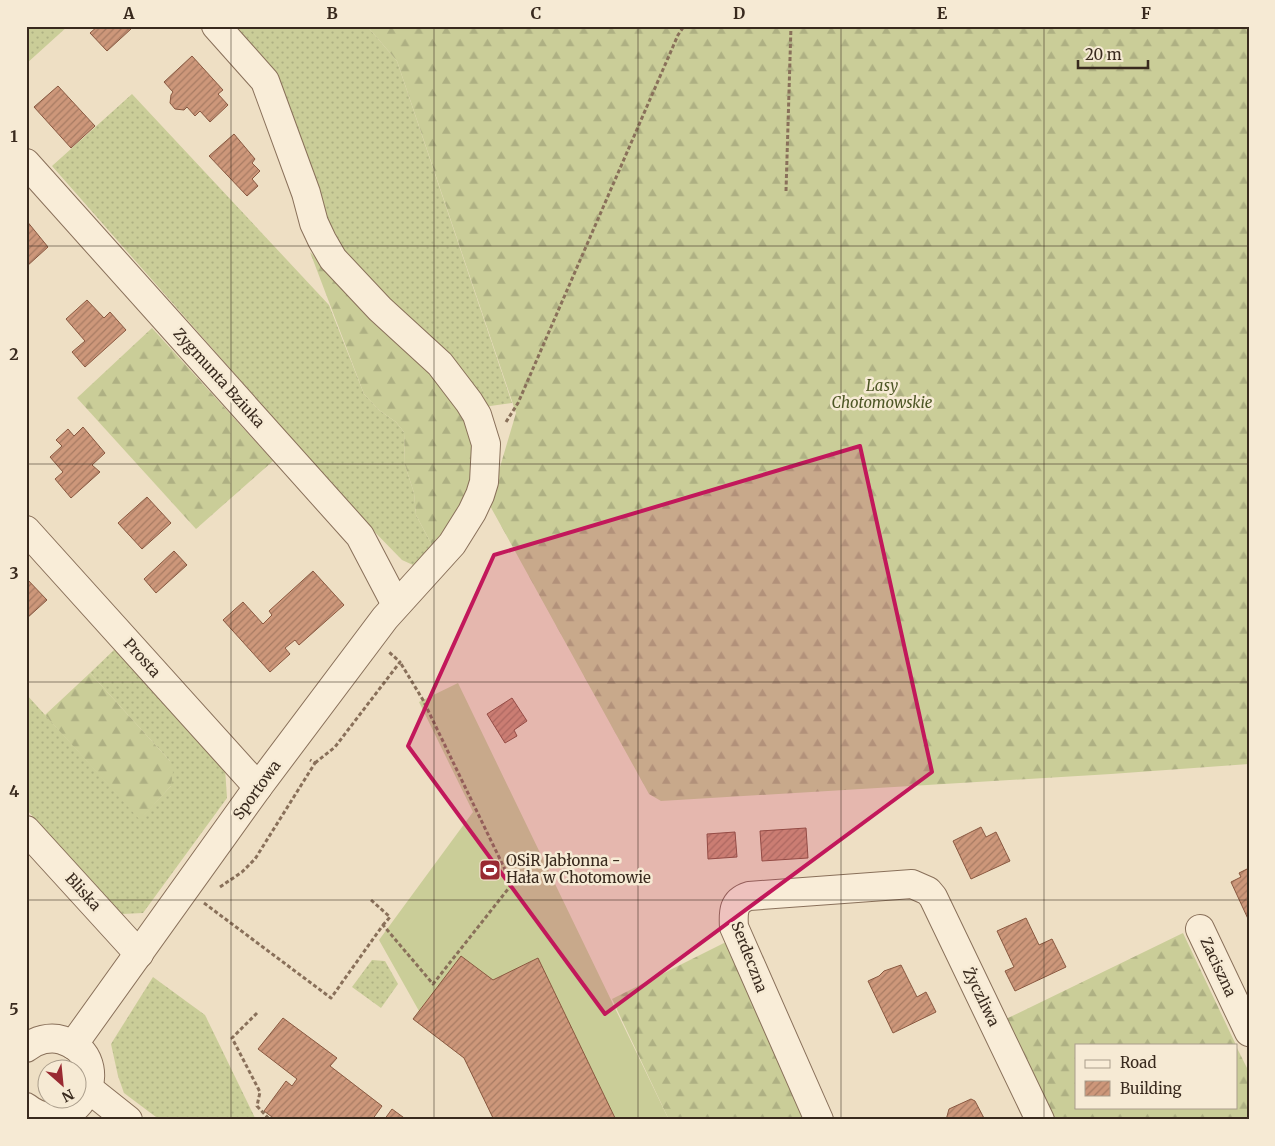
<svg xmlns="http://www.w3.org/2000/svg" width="1275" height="1146" font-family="Merriweather,serif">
  <defs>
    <pattern id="grass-dots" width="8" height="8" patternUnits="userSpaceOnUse" patternTransform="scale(1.25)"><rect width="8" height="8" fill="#cacd98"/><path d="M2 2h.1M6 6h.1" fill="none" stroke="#aeb083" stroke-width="1.8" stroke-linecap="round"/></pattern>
    <pattern id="forest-firs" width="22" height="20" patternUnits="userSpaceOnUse" patternTransform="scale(1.25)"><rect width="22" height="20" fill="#cacd98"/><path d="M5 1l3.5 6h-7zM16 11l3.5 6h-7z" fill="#aeb083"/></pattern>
    <pattern id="building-hatch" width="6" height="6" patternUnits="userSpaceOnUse" patternTransform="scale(1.25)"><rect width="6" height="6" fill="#cd977a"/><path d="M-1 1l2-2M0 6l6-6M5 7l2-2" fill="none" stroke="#a77b63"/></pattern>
  </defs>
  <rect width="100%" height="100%" fill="#eedfc4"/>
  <g fill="url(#grass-dots)">
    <path d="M26,26h42l-42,38z"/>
    <path d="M228,26h139l30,35 115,342 -29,4 -141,-156z"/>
    <path d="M132,94l197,211 35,89 15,16 17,12 8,10 1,33 9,28 2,22 17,32 -14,16 -6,2 -11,-5 -38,-39 -312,-355z"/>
    <path d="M116,648l109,120 2,30 -84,115 -21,1 -96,-105v-115l114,125 31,-33 -1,-25 -80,-88z"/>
    <path d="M372,960l13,1 13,23 -17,24 -29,-21z"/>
    <path d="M153,977l52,38 51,105h-96l-36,-27 -6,-17 -7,-32z"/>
  </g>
  <g fill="url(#forest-firs)">
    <path d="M367,26h882v738l-138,10 -450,27 -12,-7 -160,-290 27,-91 -119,-352z"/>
    <path d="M310,252l142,142 14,21 11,39 -13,59 -31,34 -17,-32 -2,-22 -9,-28 -1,-33 -8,-10 -17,-12 -15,-16z"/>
    <path d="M152,328l121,133 -77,68 -119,-131z"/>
    <path d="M90,673l80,88 3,11 -2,14 -31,34 -95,-105z"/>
    <path d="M1183,933l53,112h-160v62h160v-61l13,26v48h-195l-48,-101z"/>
    <path d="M726,942l81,178h-138l-57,-121z"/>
  </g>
  <path fill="#cacd98" d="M458,683l211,437h-175l-30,-62 -51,-39 6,-8 -40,-71 94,-128 -54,-110z"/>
  <g fill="url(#building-hatch)" stroke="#895840">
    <path d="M98,26h30l3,3 -24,22 -17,-18z"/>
    <path d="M192,56l31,34 -5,4 10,11 -18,17 -10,-11 -5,5 -8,-9 -3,3 -9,-1 -5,-6 1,-8 2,-3 -9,-10z"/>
    <path d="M58,86l37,40 -24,22 -37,-41z"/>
    <path d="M234,134l21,25 -3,4 8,8 -8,8 6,7 -11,10 -38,-40z"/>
    <path d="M26,220l22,27 -22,20z"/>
    <path d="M87,300l17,18 6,-6 16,18 -41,37 -13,-15 13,-11 -19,-22z"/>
    <path d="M83,427l22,26 -13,12 8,7 -29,26 -16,-19 8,-7 -13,-15 12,-11 -6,-6 12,-11 6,7z"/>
    <path d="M147,497l24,26 -29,26 -24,-26z"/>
    <path d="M174,551l13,14 -31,28 -12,-14z"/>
    <path d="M313,571l31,34 -45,40 -4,-5 -10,8 5,6 -20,18 -47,-52 20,-18 20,22 9,-9 -3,-4z"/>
    <path d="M26,578l21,22 -21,19z"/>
    <path d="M512,698l15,23 -13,9 3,6 -12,7 -18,-29z"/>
    <path d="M981,827l5,10 10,-5 14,29 -39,18 -18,-38z"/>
    <path d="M806,828l2,30 -46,3 -2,-30z"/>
    <path d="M735,832l2,25 -29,2 -1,-25z"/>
    <path d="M1249,868v53l-18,-39 10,-5 -2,-4z"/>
    <path d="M1026,918l13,27 13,-6 14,28 -51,24 -10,-20 9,-4 -17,-36z"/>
    <path d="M461,956l32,24 45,-22 78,162h-122l-30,-62 -51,-39z"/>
    <path d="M901,965l16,32 9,-5 10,20 -43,21 -25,-52 11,-5 5,-5z"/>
    <path d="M283,1018l54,40 -7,8 52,40 -10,14h-96l-12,-9 22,-30 6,5 5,-7 -39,-30z"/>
    <path d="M971,1099l4,2 10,19h-39l3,-11z"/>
    <path d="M392,1109l15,11h-23z"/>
  </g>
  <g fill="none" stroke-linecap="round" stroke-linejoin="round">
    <g stroke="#89705a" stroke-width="30">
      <g id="minor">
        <path d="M26,163l334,373 32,61 6,6"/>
        <path d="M26,530l232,257"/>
        <path d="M26,830l113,124"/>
        <path d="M1200,929l49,103"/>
        <path d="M73,1045l185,-258 127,-169 67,-74 20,-32 8,-17 4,-13 2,-38 -9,-29 -8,-13 -29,-38 -60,-55 -47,-50 -11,-19 -8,-17 -8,-30 -41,-112 -49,-55"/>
        <path d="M26,1048c10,-8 24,-12 36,-8 60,19 12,106 -36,67"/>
        <path d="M89,1089l39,31"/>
        <path d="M819,1120l-85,-193c-1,-15 -1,-26 15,-31l163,-12 16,7 5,6 107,223"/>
      </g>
    </g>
    <g stroke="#89705a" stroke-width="3" stroke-dasharray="4 2.5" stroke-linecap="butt">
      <path d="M786,191l5,-165"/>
      <path d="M506,422l12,-19 160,-368 6,-9"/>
      <path d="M315,763l20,-16 65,-85 -11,-10"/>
      <path d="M220,887l22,-15 13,-13 60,-96 -5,-3"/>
      <path d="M371,900l19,17 -7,8"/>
      <path d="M204,903l127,95 52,-73 50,59 79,-100 -89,-184 -23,-38"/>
      <path d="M257,1013l-25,25 28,54 -3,14 13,14"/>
    </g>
    <use href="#minor" stroke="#f9edd8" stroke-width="28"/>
  </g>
  <path fill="#c2185b" fill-opacity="0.2" stroke="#c2185b" stroke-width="4" stroke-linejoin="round" d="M860,446l72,326 -327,242 -197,-268 86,-191z"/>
  <path fill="none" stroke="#392a1e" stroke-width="1" stroke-opacity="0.55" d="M231,26v1094M434,26v1094M638,26v1094M841,26v1094M1044,26v1094M26,246h1223M26,464h1223M26,682h1223M26,900h1223"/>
  <defs>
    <g id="stadium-square" transform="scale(1.125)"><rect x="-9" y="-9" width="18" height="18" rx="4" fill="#992a32" stroke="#f6ead4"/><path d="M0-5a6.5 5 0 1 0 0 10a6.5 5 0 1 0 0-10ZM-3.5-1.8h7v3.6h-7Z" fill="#fff"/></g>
  </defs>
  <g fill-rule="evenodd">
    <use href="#stadium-square" x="490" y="870"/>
  </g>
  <g text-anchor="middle" stroke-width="5" stroke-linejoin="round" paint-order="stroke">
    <g font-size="15" fill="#392a1e" stroke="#f6ead4">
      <text transform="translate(219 378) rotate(48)" y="5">Zygmunta Bziuka</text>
      <text transform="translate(142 658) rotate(48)" y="5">Prosta</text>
      <text transform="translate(257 790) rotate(-54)" y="5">Sportowa</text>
      <text transform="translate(83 892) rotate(48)" y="5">Bliska</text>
      <text transform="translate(749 957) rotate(69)" y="5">Serdeczna</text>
      <text transform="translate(1218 967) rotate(65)" y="5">Zaciszna</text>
      <text transform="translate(981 997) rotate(64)" y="5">Życzliwa</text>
    </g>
    <g font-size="15" font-style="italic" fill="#4d5625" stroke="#f6ead4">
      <text x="882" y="391">Lasy<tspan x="882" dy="17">Chotomowskie</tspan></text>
    </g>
    <g font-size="15" fill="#392a1e" stroke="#f6ead4" text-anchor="start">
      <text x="506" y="866">OSiR Jabłonna -<tspan x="506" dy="17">Hała w Chotomowie</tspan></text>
    </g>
  </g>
  <rect width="1275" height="1146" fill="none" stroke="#f6ead4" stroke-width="55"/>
  <rect x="1075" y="1044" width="162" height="65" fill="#f6ead4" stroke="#aa9d8b"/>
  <rect x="1085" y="1060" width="25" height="8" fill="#f9edd8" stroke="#aa9d8b"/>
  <text x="1120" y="1068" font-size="15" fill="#392a1e">Road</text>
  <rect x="1085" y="1081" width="25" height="15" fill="url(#building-hatch)" stroke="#aa9d8b"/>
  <text x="1120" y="1094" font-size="15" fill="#392a1e">Building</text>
  <g transform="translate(62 1084) rotate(153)"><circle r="24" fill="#f6ead4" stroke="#aa9d8b"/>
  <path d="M0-4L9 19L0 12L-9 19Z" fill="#992a32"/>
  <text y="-8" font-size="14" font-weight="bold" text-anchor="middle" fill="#392a1e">N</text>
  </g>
  <path d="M1078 60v8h70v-8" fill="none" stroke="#392a1e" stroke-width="2.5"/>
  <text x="1085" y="60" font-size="15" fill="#392a1e" stroke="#f6ead4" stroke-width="4" paint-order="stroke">20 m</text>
  <rect x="28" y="28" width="1220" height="1090" fill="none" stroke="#392a1e" stroke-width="2"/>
  <g font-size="16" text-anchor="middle" font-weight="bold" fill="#392a1e">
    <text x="129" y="19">A</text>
    <text x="332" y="19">B</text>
    <text x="536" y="19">C</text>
    <text x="739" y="19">D</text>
    <text x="942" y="19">E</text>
    <text x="1146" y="19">F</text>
    <text x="14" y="142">1</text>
    <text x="14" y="360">2</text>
    <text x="14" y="579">3</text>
    <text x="14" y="797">4</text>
    <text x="14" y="1015">5</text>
  </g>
</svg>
